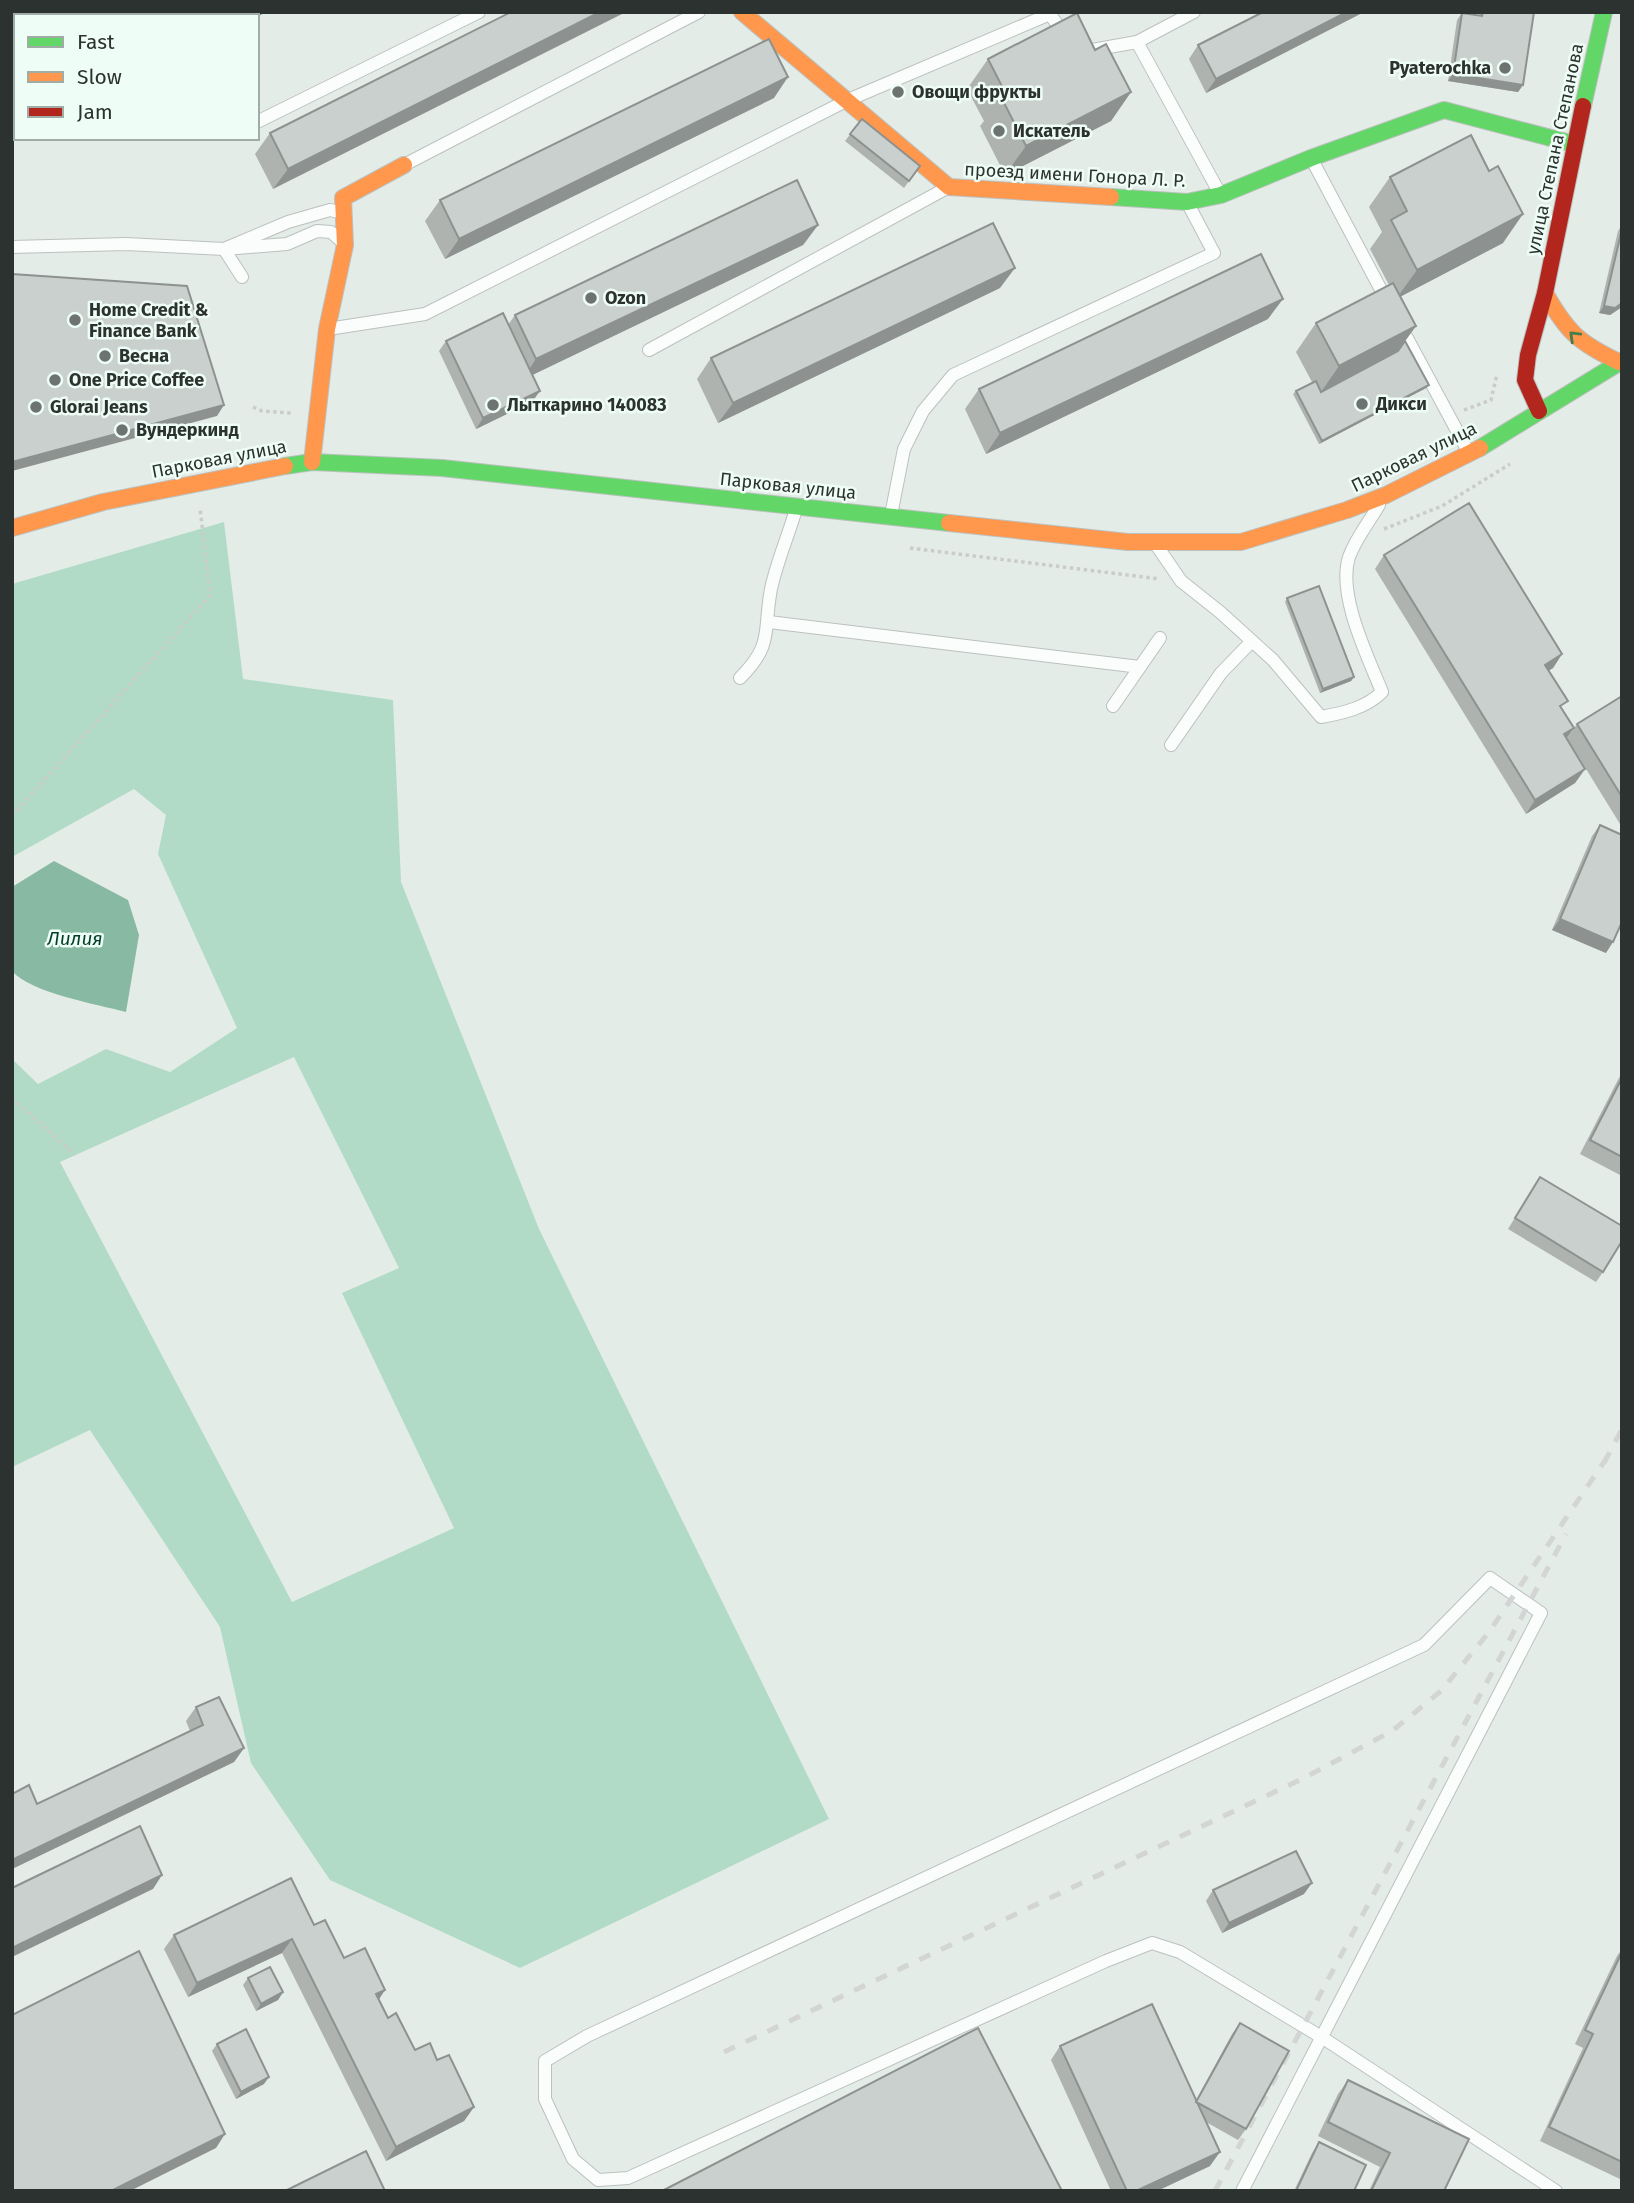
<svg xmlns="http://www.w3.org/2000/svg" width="1634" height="2203" font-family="'Fira Sans',sans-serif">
  <rect width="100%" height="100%" fill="#e4ece8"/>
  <path fill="#b1dbc7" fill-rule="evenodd" d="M224,522l19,157 150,21 8,182 138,347 290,590 -309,149 -190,-88 -79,-117 -31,-136 -130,-197 -78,37v-408l26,25 68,-35 64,23 67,-44 -79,-174 8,-39 -32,-26 -122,68v-273zM294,1057l105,211 -57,25 112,235 -162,74 -232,-440z"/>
  <path fill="#88baa3" d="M54,861l74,39 11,35 -13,77c-30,-8 -95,-19 -114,-41v-84z"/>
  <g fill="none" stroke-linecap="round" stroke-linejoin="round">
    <g stroke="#bbc1be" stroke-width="14">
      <g id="lane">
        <path d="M1137,42l57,-30"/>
        <path d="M1092,50l45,-8 82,150"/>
        <path d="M257,122l222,-110"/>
        <path d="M1311,158l77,145"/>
        <path d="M404,165l295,-153"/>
        <path d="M12,247l114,-3 98,5 64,-27 42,-12 10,2"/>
        <path d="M242,277l-18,-28 63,-5 30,-13 14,1 9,8"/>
        <path d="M1400,325l69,128"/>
        <path d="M328,329l97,-15 423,-214 202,-86 15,22"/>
        <path d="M649,350l296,-161"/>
        <path d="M891,515l13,-66 19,-38 30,-36 261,-122 -27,-51"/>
        <path d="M1157,546l24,35 39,31 53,48 48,57c22,-4 45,-9 61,-25 -14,-35 -45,-97 -33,-135 7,-19 20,-35 30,-52"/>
        <path d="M769,622l371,45"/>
        <path d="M740,678c34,-34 23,-47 31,-89 6,-28 18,-55 26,-83"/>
        <path d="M1113,706l47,-68"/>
        <path d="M1171,745l50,-72 31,-32"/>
        <path d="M1242,2191l299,-578 -51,-35 -66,67 -837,391 -42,25v38l28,60 25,21 30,-2 478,-217 46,-18 28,9 143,86 233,153"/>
      </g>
    </g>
    <g stroke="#bbc1be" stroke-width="18">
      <g id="fast">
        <path d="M1583,106l21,-94"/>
        <path d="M1111,197l76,5 34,-7 90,-37 133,-48 130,34"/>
        <path d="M1480,448l142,-87"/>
        <path d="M285,466l27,-4 130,6 507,55"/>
      </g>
    </g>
    <g stroke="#bbc1be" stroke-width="18">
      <g id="slow">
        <path d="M742,12l207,175 162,10"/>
        <path d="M1545,293c22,39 34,50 74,69"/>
        <path d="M312,462l15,-133 18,-84 -2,-47 61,-33"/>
        <path d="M949,523l179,19h113l106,-32 39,-15 94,-47"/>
        <path d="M12,528l91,-26 182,-36"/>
      </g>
    </g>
    <g stroke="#bbc1be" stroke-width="18">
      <path id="jam" d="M1539,411l-14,-31 3,-25 17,-62 38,-187"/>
    </g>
    <g stroke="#cacccb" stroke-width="3.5" stroke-dasharray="3.5 3.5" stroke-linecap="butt">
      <path d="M253,407l9,4 30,2"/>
      <path d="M1464,410l27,-10 6,-26"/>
      <path d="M1384,529l58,-23 68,-42"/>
      <path d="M910,548l250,31"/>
      <path d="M12,816l198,-221 -10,-87"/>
      <path d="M12,1098l63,57"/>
    </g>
    <use href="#lane" stroke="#fbfcfc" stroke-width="12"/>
    <use href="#fast" stroke="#63d668" stroke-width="16"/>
    <use href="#slow" stroke="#ff974d" stroke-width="16"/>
    <use href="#jam" stroke="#b3261e" stroke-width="16"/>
    <g stroke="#d2d5d4" stroke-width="5" stroke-dasharray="12 12" stroke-linecap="butt">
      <path d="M1604,1463l18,-34"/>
      <path d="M724,2052l578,-273 90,-48 49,-40 48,-59 119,-176"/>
      <path d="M1215,2191l351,-657"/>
    </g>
  </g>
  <g fill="#aeb3b0">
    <path d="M150,12h116l-9,5v-1h-105z"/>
    <path d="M511,12l-238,177 -18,-35 15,-21z"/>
    <path d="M1364,12l-158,81 -17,-34 9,-14z"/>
    <path d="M1479,12h55l-11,73 -5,7 -70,-11 9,-61 5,-7 17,3z"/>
    <path d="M1095,50l36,42 -20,29 -106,54 -25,-49 4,-5 -17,-32 21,-30z"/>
    <path d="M774,98l-329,161 -20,-38 15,-21z"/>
    <path d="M862,119l58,47 -16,22 -59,-47z"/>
    <path d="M1390,177l113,66 -102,53 15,30 -11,15 21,47 -107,56 -26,-50 3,-3 16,-9 -16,-30 20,-29 73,-38 -19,-36 12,-17 -13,-25z"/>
    <path d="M818,225l-15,20 -271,130v27l-56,27 -37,-78 7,-10 62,-16 7,-10z"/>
    <path d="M1622,225v82l-12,8 -11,-2 19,-82z"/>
    <path d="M1000,288l-282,135 -21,-44 14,-21z"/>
    <path d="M1268,319l-282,135 -21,-45 14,-20z"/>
    <path d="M1384,555l178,99 -9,14 -4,2 13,39 4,30 19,30 -10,14 -49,31 -151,-245z"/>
    <path d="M1287,598l67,79 -3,4 -31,12 -35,-91z"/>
    <path d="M1622,696v127l-2,1 -53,-86 10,-14z"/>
    <path d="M1600,825l6,128 -54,-23 40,-94z"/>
    <path d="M1622,1072v104l-42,-22z"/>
    <path d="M1540,1177l63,95 -7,10 -88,-53z"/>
    <path d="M196,1707l48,41 -10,14 -222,107v-75l25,10 153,-73 -4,-10z"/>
    <path d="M1213,1890l91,4 -82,39 -16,-32z"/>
    <path d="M314,1925l30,33 35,41 9,19 27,32 22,10 37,47 -10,14 -78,40 -104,-208 -94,44 -24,-48 10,-14z"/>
    <path d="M1622,1949v231l-82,-39 43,-93 -8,-4 42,-88z"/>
    <path d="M248,1978l35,14 -5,8 -22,11 -13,-26z"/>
    <path d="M1240,2023l6,106 -8,11 -32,-18 4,44 -53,25h-46l-60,-131 9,-14 136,54 36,-66z"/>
    <path d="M217,2044l47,40 -28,15 -24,-48z"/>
    <path d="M1348,2080l96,111h-75l11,-24 -62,-31 20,-42z"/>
    <path d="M1319,2142l35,49h-60l18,-38z"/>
  </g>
  <g fill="#8d9290">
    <path d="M249,12h17l-9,5v-1h-14z"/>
    <path d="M600,12h26l-353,177 15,-20z"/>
    <path d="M1347,12h17l-158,81 10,-14z"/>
    <path d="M1453,74l70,11 -5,7 -70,-11z"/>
    <path d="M788,77l-14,21 -329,161 14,-20z"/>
    <path d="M1131,92l-20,29 -106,54 21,-29z"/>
    <path d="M1523,214l-20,29 -107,56 21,-29z"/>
    <path d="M818,225l-15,20 -281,135 14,-21z"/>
    <path d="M1015,268l-15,20 -282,135 15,-20z"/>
    <path d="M1283,299l-15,20 -282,135 14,-21z"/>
    <path d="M1622,303v4l-12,8 -11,-2 5,-7z"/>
    <path d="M1416,326l-21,29 -76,40 20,-29z"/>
    <path d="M1429,385l-3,3 -107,56 3,-3z"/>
    <path d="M540,391l-8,11 -56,27 7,-11z"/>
    <path d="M224,405l-7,11 -205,55v-9z"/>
    <path d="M1562,654l-9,14 -17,11 9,-14z"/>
    <path d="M1354,677l-3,4 -31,12 3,-4z"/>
    <path d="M1574,728l-10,14v-8z"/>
    <path d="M1585,769l-10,14 -49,31 9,-14z"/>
    <path d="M1560,919l53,23 -7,11 -54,-23z"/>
    <path d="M244,1748l-10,14 -222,107v-9z"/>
    <path d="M162,1875l-9,14 -141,68v-9z"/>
    <path d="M1312,1883l-8,11 -82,39 7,-10z"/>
    <path d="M292,1939l-10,14 -94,44 9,-14z"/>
    <path d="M385,1990l-9,14v-10z"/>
    <path d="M283,1992l-5,8 -22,11 5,-7z"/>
    <path d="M269,2077l-5,7 -28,15 5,-7z"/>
    <path d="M474,2107l-10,14 -78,40 10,-14z"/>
    <path d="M225,2134l-9,14 -86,43h-19z"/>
    <path d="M1220,2152l-10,14 -53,25h-21z"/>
  </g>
  <g fill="#cad0cd" stroke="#8d9290" stroke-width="2">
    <path d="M167,12h82l-6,4h-74z"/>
    <path d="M511,12h89l-312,157 -18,-36z"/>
    <path d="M1263,12h84l-131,67 -18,-34z"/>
    <path d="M1483,12h51l-11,73 -70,-11 9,-61 20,3z"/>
    <path d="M1077,13l18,37 11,-6 25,48 -105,54 -25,-49 5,-3 -18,-35z"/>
    <path d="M769,39l19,38 -329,162 -19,-39z"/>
    <path d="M862,119l58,47 -11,15 -59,-47z"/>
    <path d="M1471,135l18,36 9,-5 25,48 -106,56 -26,-50 16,-9 -17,-34z"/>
    <path d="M797,180l21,45 -282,134 -21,-44z"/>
    <path d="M993,223l22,45 -282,135 -22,-45z"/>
    <path d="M1622,229v74l-7,5 -11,-2z"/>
    <path d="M1261,254l22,45 -283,134 -21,-44z"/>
    <path d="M12,274l175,12 37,119 -212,57z"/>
    <path d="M1393,283l23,43 -77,40 -23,-43z"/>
    <path d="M503,313l37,78 -57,27 -37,-77z"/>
    <path d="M1405,341l24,44 -107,56 -26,-50 20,-10 5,11 77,-41z"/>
    <path d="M1469,503l93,151 -17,11 23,36 -8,5 14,22 -10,6 21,35 -50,31 -151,-245z"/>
    <path d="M1319,586l35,91 -31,12 -36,-91z"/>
    <path d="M1622,696v101l-45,-73z"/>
    <path d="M1600,825l22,10v87l-9,20 -53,-23z"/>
    <path d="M1622,1078v79l-32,-17z"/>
    <path d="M1540,1177l82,49v15l-19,31 -88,-54z"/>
    <path d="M219,1697l25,51 -232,112v-66l17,-9 8,19 166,-79 -7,-18z"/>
    <path d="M140,1826l22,49 -150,73v-60z"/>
    <path d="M1296,1851l16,32 -83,40 -16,-33z"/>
    <path d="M291,1878l23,47 11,-5 19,38 21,-10 20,42 -9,4 12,24 8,-5 19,37 15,-7 7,17 12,-5 25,52 -78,40 -104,-208 -95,44 -23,-48z"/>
    <path d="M139,1951l86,183 -114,57h-99v-176z"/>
    <path d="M1622,1952v210l-73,-35 44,-93 -8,-4z"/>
    <path d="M270,1967l13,25 -22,12 -13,-26z"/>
    <path d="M1152,2004l68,148 -84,39h-9l-67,-145z"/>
    <path d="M1240,2023l49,28 -43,78 -50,-27z"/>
    <path d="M978,2028l84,163h-400z"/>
    <path d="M246,2029l23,48 -28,15 -24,-48z"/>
    <path d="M1348,2080l121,59 -25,52h-73l19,-38 -62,-31z"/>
    <path d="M1319,2142l47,23 -12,26h-58z"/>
    <path d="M366,2151l19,40h-100z"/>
  </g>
  <defs><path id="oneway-chevron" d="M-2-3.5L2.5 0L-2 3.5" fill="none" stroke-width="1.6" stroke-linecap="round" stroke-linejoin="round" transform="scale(1.75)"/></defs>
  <use stroke="#457c49" href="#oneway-chevron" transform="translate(1574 336) rotate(-136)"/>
  <g fill="#6c7370" stroke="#eefdf5" stroke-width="2.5">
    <circle cx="1505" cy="68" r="7"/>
    <circle cx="898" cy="92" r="7"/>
    <circle cx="999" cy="131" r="7"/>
    <circle cx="591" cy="298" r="7"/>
    <circle cx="75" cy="320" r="7"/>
    <circle cx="105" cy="356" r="7"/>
    <circle cx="55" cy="380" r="7"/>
    <circle cx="1362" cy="404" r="7"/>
    <circle cx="493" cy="405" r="7"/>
    <circle cx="36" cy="407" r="7"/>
    <circle cx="122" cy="430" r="7"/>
  </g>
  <g text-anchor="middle" stroke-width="5" stroke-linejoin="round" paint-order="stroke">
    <g font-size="18" font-weight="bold" fill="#2c322f" stroke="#eefdf5" text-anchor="start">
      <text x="1491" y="74" text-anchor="end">Pyaterochka</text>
      <text x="912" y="98">Овощи фрукты</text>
      <text x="1013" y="137">Искатель</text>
      <text x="605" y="304">Ozon</text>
      <text x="89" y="316">Home Credit &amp;<tspan x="89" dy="21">Finance Bank</tspan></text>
      <text x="119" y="362">Весна</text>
      <text x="69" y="386">One Price Coffee</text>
      <text x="1376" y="410">Дикси</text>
      <text x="507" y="411">Лыткарино 140083</text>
      <text x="50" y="413">Glorai Jeans</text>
      <text x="136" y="436">Вундеркинд</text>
    </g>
    <g font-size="18" fill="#2c322f" stroke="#eefdf5">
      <text transform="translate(1555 149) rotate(-78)" y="6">улица Степана Степанова</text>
      <text transform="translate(1075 175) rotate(3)" y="6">проезд имени Гонора Л. Р.</text>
      <text transform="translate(1414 457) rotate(-26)" y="6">Парковая улица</text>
      <text transform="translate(219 459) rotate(-11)" y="6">Парковая улица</text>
      <text transform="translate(788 486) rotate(6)" y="6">Парковая улица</text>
    </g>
    <g font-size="19" font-style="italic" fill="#023e29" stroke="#eefdf5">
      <text x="75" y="945">Лилия</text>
    </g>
  </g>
  <rect width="1634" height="2203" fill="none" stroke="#2c322f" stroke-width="28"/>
  <rect x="14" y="14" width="245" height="126" fill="#eefdf5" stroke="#a0aca6" stroke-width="2"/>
  <rect x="28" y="37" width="35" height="10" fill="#63d668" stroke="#a0aca6" stroke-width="2"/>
  <text x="77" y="49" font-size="21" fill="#2c322f">Fast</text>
  <rect x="28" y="72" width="35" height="10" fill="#ff974d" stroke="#a0aca6" stroke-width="2"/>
  <text x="77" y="84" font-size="21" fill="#2c322f">Slow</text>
  <rect x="28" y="107" width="35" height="10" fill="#b3261e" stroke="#a0aca6" stroke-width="2"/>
  <text x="77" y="119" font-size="21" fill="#2c322f">Jam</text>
</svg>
